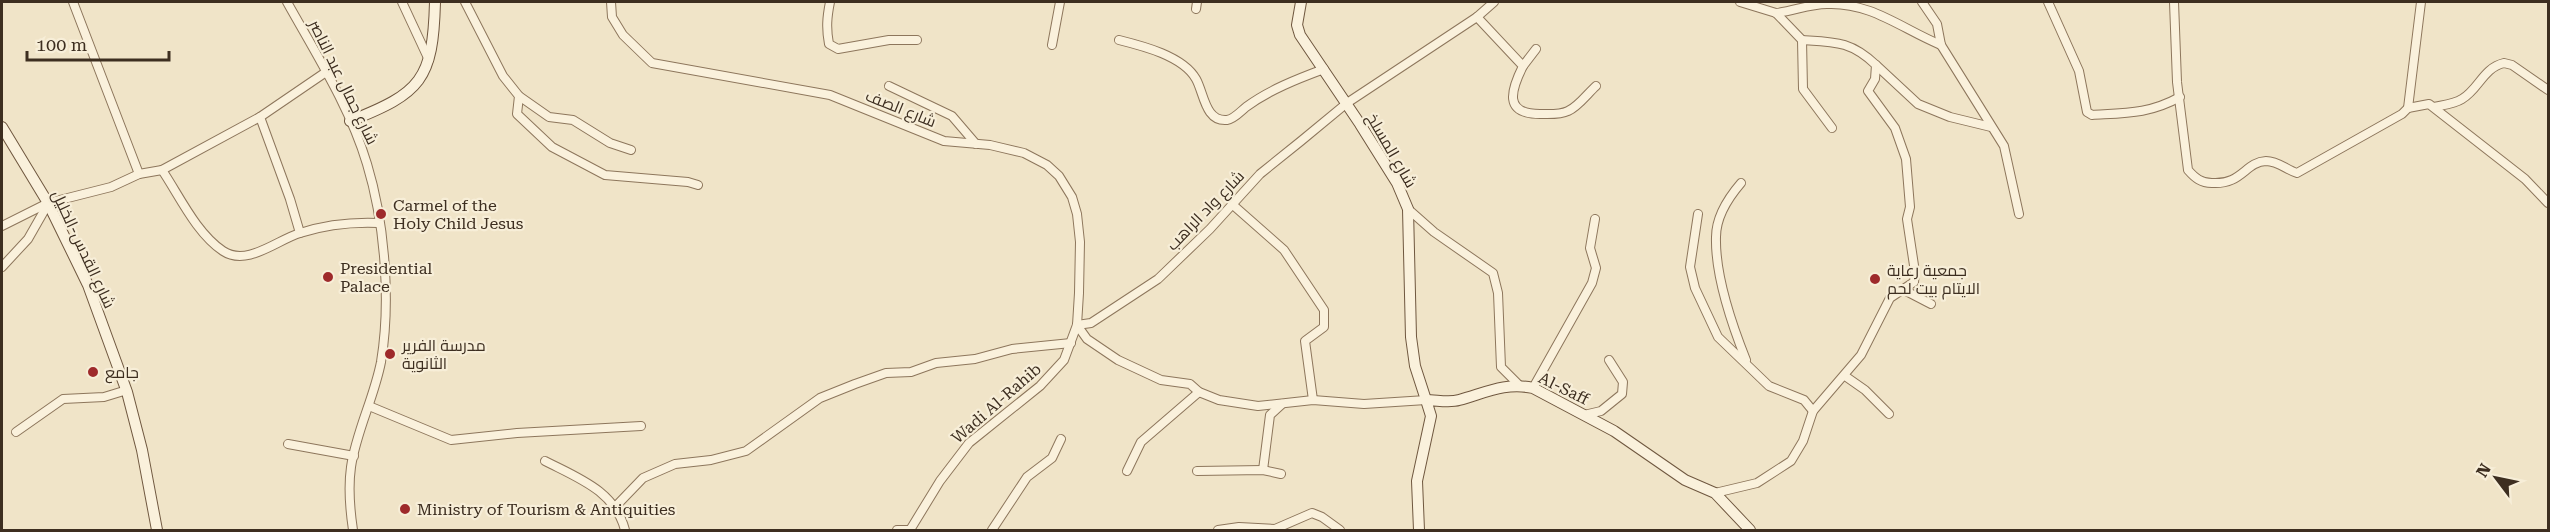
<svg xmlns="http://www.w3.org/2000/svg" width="2550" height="532" font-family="'Roboto Serif',Cairo,serif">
  <rect width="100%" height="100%" fill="#f0e4c8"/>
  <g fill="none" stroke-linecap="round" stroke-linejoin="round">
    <g stroke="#8d765c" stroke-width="10">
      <g id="street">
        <path d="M73,2l66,172"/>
        <path d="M287,2c29,52 63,105 80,162 18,59 24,138 14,198 -7,36 -25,70 -30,105 -3,21 -1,43 2,63"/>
        <path d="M402,2l27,58"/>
        <path d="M465,2l38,74 16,20 -2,18 35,33 53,28 83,7 10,3"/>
        <path d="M611,2l1,15 11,18 29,28 178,32 114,46 46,4 34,8 23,12 12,11 13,21 5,17 3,28 -1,51 -2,32 -13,35 -24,26 -71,57 -29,38 -30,49"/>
        <path d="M830,2c-3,15 -4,26 -1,42l9,5 51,-9h28"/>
        <path d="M1740,2l36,11 26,27 1,49 29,39"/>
        <path d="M1922,2l15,22 4,21 63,101 15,68"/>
        <path d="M2048,2l31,69 8,41 5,3c34,-2 57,-1 88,-18"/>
        <path d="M2174,2l3,80 11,88c7,8 13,13 24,13 30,2 33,-21 54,-22 12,0 21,9 31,12l105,-59 6,-6 21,-4 96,75 23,24"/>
        <path d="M1196,9l1,-7"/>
        <path d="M1776,13c18,-2 33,-9 51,-9 44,-2 75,25 114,41"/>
        <path d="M1477,17l46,49c-12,24 -20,48 17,48 9,0 20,1 28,-3 10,-4 20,-18 28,-25"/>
        <path d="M1119,40c24,6 64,16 77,39 8,14 9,43 31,41 7,-1 13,-8 19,-13 23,-17 51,-28 78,-38"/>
        <path d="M1052,45l8,-43"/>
        <path d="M1876,65l42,39 32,13 41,10"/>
        <path d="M1523,66l13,-17"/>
        <path d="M889,86l63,30 24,28"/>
        <path d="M519,96l30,21 24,3 37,23 21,7"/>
        <path d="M2434,107c9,-2 20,-3 28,-8 17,-10 21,-31 42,-36l8,2 36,25"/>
        <path d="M2408,108l13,-106"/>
        <path d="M260,117l30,82 10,34"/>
        <path d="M162,170c17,25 34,63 61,81 24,16 54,-11 77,-18 25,-8 53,-11 78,-10"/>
        <path d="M1741,183c-12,14 -25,34 -25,54 -1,37 16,88 30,123"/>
        <path d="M1233,205l51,45 40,60v17l-19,14 8,59"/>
        <path d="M1408,209l26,23 59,41 5,20 3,74 18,18"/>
        <path d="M1698,214l-8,53 5,21 23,49 51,49 35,14 9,11"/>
        <path d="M2,226l46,-23 63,-16 28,-13 23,-4 98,-53 66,-45"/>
        <path d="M2,267l26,-28 20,-35"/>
        <path d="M1904,290l27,14"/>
        <path d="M1077,325l14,-2 67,-44 52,-50 50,-55 41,-33 46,-38 130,-86 17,-15"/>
        <path d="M1077,325l10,14 31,21 43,20 29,4 9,8 20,8 39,6 55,-6 51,4 62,-4"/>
        <path d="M1845,376l20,14 24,24"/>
        <path d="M1533,388l59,-105 4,-15 -6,-20 5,-29"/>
        <path d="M369,406l82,34 66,-7 124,-7"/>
        <path d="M1584,415l17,-4 21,-17 1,-12 -14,-22"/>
        <path d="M16,432l47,-33 41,-2 23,-7"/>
        <path d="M288,444l66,12"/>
        <path d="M545,461c33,17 70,30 80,69"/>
        <path d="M1263,470l7,-55 12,-11"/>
        <path d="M1127,471l14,-29 58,-50"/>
        <path d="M1197,471l66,-1 18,4"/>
        <path d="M1715,493l42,-10 34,-22 12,-20 10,-30 48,-56 29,-57 24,-16 1,-10 -8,-53 3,-12 -4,-48 -11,-31 -27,-37 7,-12 1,-14c-25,-24 -41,-23 -74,-25"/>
        <path d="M616,506l27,-28 32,-14 36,-4 35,-9 74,-53 35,-14 31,-11 25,-1 25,-9 39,-4 37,-10 59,-6"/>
        <path d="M897,530h11"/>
        <path d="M992,530l35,-53 25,-19 9,-19"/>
        <path d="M1218,530l21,-3 36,2 37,-16 10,4 18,13"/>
      </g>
    </g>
    <g stroke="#6f573f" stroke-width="12">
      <g id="secondary">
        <path d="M1301,2l-4,23 3,10 60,89 37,59 11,26 3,128 4,29 11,34"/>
        <path d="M350,121c71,-28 83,-41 85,-119"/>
        <path d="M2,127l46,76 40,82 39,107 15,58 15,80"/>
        <path d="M1419,530l-2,-49 14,-65 -5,-16c11,0 23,3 33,0 26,-7 46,-18 74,-12l81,43 71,49 30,13 35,37"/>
      </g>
    </g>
    <use href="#street" stroke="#faf1dc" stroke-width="8"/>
    <use href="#secondary" stroke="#faf1dc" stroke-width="10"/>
  </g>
  <g fill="#9e2a2b" stroke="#f7eed8" stroke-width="2">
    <circle cx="381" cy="214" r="6"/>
    <circle cx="328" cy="277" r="6"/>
    <circle cx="1875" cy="279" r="6"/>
    <circle cx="390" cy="354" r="6"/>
    <circle cx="93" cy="372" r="6"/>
    <circle cx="405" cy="509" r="6"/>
  </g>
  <g text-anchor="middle" stroke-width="4.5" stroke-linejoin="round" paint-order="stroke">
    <g font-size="16" fill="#3d2e20" stroke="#f7eed8">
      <text transform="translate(344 82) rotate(64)" y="6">شارع جمال عبد الناصر</text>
      <text transform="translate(901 108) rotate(22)" y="6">شارع الصف</text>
      <text transform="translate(1392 150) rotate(60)" y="6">شارع المسلخ</text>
      <text transform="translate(1205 210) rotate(-46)" y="6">شارع واد الراهب</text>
      <text transform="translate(84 249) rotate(65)" y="6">شارع القدس-الخليل</text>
      <text transform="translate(1564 388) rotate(26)" y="6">Al-Saff</text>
      <text transform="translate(996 403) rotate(-41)" y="6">Wadi Al-Rahib</text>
    </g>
    <g font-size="16" fill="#3d2e20" stroke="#f7eed8" text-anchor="start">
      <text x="393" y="211">Carmel of the<tspan x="393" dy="18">Holy Child Jesus</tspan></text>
      <text x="340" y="274">Presidential<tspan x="340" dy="18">Palace</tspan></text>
      <text x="1887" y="276">جمعية رعاية<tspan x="1887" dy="18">الايتام بيت لحم</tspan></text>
      <text x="402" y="351">مدرسة الفرير<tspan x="402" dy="18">الثانوية</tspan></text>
      <text x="105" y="378">جامع</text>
      <text x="417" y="515">Ministry of Tourism &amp; Antiquities</text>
    </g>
  </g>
  <rect width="2550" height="532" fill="none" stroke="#3d2e20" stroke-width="6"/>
  <g transform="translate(2496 478) rotate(302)" stroke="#f7eed8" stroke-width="4.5" paint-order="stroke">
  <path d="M0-4.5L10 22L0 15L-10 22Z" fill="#3d2e20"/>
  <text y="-9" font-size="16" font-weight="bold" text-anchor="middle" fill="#3d2e20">N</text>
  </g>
  <path d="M27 51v9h142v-9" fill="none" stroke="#3d2e20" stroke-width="3"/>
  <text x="36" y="51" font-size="18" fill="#3d2e20" stroke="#f7eed8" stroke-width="4.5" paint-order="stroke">100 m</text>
</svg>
